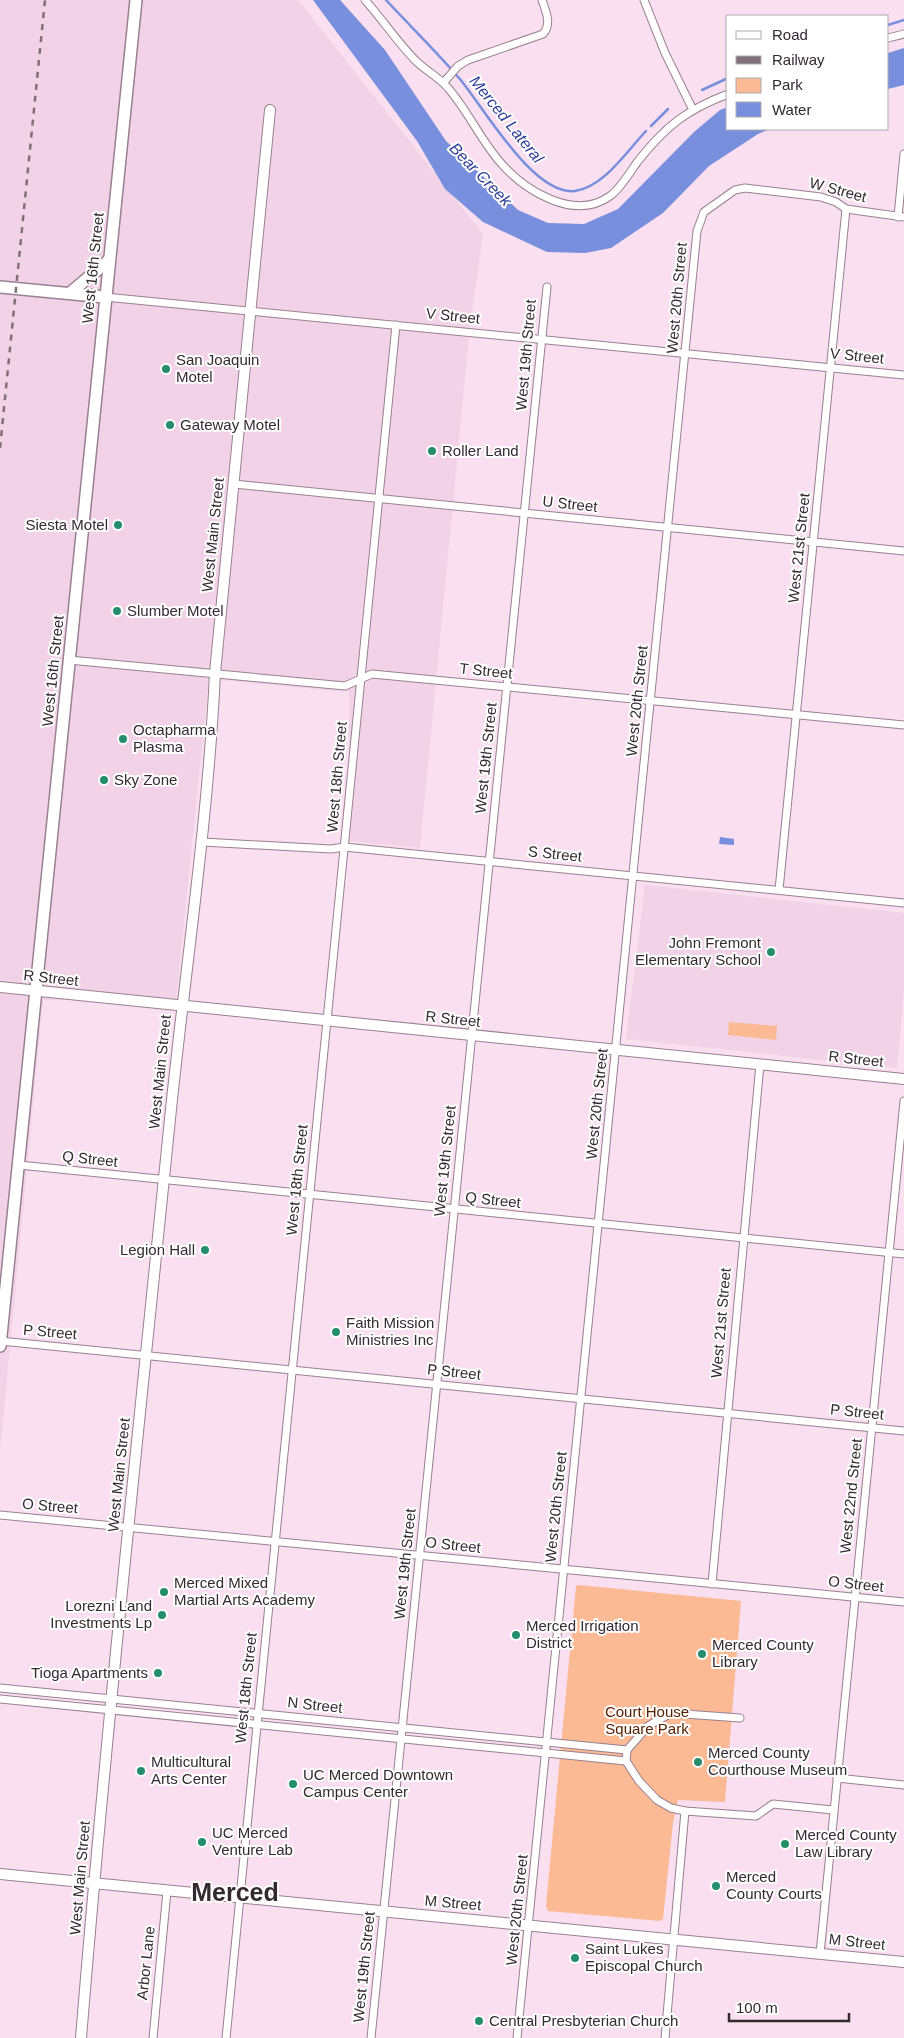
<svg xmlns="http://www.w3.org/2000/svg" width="904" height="2038" font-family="Arial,sans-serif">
  <rect width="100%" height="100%" fill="#f9dfef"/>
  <g fill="#f2d2e6">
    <path d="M0,0h298l185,234 -13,92 -50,522 -71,-7v-149l-140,-13 -33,321h-133l-43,452z"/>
    <path d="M645,885l259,28v77l-7,78 -271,-29z"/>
  </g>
  <g fill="#fbb994">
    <path d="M729,1022l48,4 -1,14 -48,-5z"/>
    <path d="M579,1585l162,16 -16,201 -47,-2 -5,23 -10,96 -3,2 -112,-10 -2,-5 30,-320z"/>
  </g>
  <g fill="#788fdd">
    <path d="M313,0h27l45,50 61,91 72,69 30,13 36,1 34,-15 76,-77 26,-22 8,-3v22h42l-12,5 -49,32 -46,47 -52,35 -26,5 -38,-1 -64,-30 -38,-33 -28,-48z"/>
    <path d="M904,48v37l-16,4v-36z"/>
    <path d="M720,837l14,2v6l-15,-1z"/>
  </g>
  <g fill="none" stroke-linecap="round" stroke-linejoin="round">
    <g stroke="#788fdd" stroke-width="2.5">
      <path d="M386,0c24,26 50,51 73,78 24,28 74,118 116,113 29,-4 52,-40 71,-60"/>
      <path d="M888,25l16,-5"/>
      <path d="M702,90l26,-12"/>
      <path d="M651,126l17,-17"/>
    </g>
    <g stroke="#988190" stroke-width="9">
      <g id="street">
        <path d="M365,0c18,20 32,42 51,61 10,10 23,16 32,27 20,23 32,51 52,74 24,28 74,60 110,34 11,-8 20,-24 28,-35 28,-35 48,-51 90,-67"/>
        <path d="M644,0l21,53 28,57"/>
        <path d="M888,38l16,-4"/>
        <path d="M444,82l14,-16 10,-6 75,-26c9,-10 3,-22 -1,-34"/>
        <path d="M898,217l6,-63"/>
        <path d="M105,297l799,78"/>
        <path d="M234,484l670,67"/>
        <path d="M69,660l276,26 27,-12 532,51"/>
        <path d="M203,842l128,7 13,-2 560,56"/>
        <path d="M779,890l67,-681"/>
        <path d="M19,1165l885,89"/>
        <path d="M0,1341l904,90"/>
        <path d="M0,1515l904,87"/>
        <path d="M712,1584l48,-520"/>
        <path d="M0,1688l627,62"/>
        <path d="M0,1699l626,62"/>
        <path d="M740,1718l-69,-5 -23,13 -21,24 -1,11 13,20 18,19 14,8 14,3 71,5 17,-12 60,6"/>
        <path d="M837,1778l67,7"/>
        <path d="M820,1954l84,-853"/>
        <path d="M153,2038l14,-147"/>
        <path d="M226,2038l170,-1713"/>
        <path d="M371,2038l176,-1751"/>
        <path d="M517,2038l180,-1807 7,-19 31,-22 10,-2 76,9 15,5 10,7 58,8"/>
        <path d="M665,2038l20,-227"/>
      </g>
    </g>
    <g stroke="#988190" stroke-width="12">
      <g id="secondary">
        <path d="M0,987l904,92"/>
        <path d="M0,1874l904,88"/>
        <path d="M81,2038c25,-307 58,-613 89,-919 15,-149 38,-296 45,-446l55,-563"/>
      </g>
    </g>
    <g stroke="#988190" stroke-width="14">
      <g id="primary">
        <path d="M0,287l105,10"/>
        <path d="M70,293l39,-33"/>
        <path d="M0,1346l136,-1346"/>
      </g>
    </g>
    <use href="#street" stroke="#fff" stroke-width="7"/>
    <use href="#secondary" stroke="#fff" stroke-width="10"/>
    <use href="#primary" stroke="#fff" stroke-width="11"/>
    <path stroke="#7f707a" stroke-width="2.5" stroke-dasharray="6 6" stroke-linecap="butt" d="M0,448l45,-448"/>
  </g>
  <g fill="#248d6b" stroke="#fff" stroke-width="2">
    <circle cx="166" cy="369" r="5"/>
    <circle cx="170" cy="425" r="5"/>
    <circle cx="432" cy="451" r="5"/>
    <circle cx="118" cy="525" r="5"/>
    <circle cx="117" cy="611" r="5"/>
    <circle cx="123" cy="739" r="5"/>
    <circle cx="104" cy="780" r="5"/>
    <circle cx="771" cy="952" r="5"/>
    <circle cx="205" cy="1250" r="5"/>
    <circle cx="336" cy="1332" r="5"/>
    <circle cx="164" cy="1592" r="5"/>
    <circle cx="162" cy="1615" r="5"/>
    <circle cx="516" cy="1635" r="5"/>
    <circle cx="702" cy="1654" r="5"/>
    <circle cx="158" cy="1673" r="5"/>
    <circle cx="698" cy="1762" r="5"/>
    <circle cx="141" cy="1771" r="5"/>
    <circle cx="293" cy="1784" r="5"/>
    <circle cx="202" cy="1842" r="5"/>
    <circle cx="785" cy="1844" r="5"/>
    <circle cx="716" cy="1886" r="5"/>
    <circle cx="575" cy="1958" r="5"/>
    <circle cx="479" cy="2021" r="5"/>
  </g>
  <g text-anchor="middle" stroke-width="4" stroke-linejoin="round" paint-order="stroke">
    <g font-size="15" fill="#332a30" stroke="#fff">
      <text transform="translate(838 190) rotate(15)" y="5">W Street</text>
      <text transform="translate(93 268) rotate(-84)" y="5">West 16th Street</text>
      <text transform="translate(677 298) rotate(-85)" y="5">West 20th Street</text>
      <text transform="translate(453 316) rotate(6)" y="5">V Street</text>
      <text transform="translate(526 355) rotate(-85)" y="5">West 19th Street</text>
      <text transform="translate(857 356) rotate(6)" y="5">V Street</text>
      <text transform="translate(570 504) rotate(6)" y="5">U Street</text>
      <text transform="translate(213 535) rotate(-84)" y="5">West Main Street</text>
      <text transform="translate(799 548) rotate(-84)" y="5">West 21st Street</text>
      <text transform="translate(53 671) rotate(-84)" y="5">West 16th Street</text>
      <text transform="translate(486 671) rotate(6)" y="5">T Street</text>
      <text transform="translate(637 701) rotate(-84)" y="5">West 20th Street</text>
      <text transform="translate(486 758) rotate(-84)" y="5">West 19th Street</text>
      <text transform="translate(337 777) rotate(-85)" y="5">West 18th Street</text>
      <text transform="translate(555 854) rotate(6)" y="5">S Street</text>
      <text transform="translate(51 978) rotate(6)" y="5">R Street</text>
      <text transform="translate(453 1019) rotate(6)" y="5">R Street</text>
      <text transform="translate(856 1059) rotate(6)" y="5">R Street</text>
      <text transform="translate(160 1072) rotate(-84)" y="5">West Main Street</text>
      <text transform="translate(597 1104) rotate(-84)" y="5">West 20th Street</text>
      <text transform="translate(90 1159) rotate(6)" y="5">Q Street</text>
      <text transform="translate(445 1161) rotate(-84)" y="5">West 19th Street</text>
      <text transform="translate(297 1180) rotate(-84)" y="5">West 18th Street</text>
      <text transform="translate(493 1200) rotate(6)" y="5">Q Street</text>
      <text transform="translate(721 1323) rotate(-85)" y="5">West 21st Street</text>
      <text transform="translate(50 1332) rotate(5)" y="5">P Street</text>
      <text transform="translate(454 1372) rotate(6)" y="5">P Street</text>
      <text transform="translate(857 1412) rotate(6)" y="5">P Street</text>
      <text transform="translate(119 1475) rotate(-84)" y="5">West Main Street</text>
      <text transform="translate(851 1496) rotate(-84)" y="5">West 22nd Street</text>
      <text transform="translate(50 1506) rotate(5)" y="5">O Street</text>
      <text transform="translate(556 1507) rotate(-84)" y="5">West 20th Street</text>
      <text transform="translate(453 1545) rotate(6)" y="5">O Street</text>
      <text transform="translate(405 1564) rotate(-84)" y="5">West 19th Street</text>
      <text transform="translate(856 1584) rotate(6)" y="5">O Street</text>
      <text transform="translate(246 1688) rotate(-84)" y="5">West 18th Street</text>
      <text transform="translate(315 1705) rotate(6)" y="5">N Street</text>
      <text transform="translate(80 1878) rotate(-85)" y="5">West Main Street</text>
      <text transform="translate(453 1903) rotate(5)" y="5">M Street</text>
      <text transform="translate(517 1910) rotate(-84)" y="5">West 20th Street</text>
      <text transform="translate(857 1942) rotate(6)" y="5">M Street</text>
      <text transform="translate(146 1963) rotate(-84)" y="5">Arbor Lane</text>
      <text transform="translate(364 1967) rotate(-84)" y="5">West 19th Street</text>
    </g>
    <g font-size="15" fill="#332a30" stroke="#fff" text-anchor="start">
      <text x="176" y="365">San Joaquin<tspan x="176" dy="17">Motel</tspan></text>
      <text x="180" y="430">Gateway Motel</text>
      <text x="442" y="456">Roller Land</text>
      <text x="108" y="530" text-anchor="end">Siesta Motel</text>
      <text x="127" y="616">Slumber Motel</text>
      <text x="133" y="735">Octapharma<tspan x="133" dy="17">Plasma</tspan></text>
      <text x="114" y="785">Sky Zone</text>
      <text x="761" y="948" text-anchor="end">John Fremont<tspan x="761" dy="17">Elementary School</tspan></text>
      <text x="195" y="1255" text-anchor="end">Legion Hall</text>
      <text x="346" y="1328">Faith Mission<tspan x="346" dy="17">Ministries Inc</tspan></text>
      <text x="174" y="1588">Merced Mixed<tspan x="174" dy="17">Martial Arts Academy</tspan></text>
      <text x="152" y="1611" text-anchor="end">Lorezni Land<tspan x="152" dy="17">Investments Lp</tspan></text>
      <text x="526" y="1631">Merced Irrigation<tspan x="526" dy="17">District</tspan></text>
      <text x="712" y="1650">Merced County<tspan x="712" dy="17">Library</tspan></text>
      <text x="148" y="1678" text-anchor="end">Tioga Apartments</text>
      <text x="708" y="1758">Merced County<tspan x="708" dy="17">Courthouse Museum</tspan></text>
      <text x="151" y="1767">Multicultural<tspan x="151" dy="17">Arts Center</tspan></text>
      <text x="303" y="1780">UC Merced Downtown<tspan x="303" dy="17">Campus Center</tspan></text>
      <text x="212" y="1838">UC Merced<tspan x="212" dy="17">Venture Lab</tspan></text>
      <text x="795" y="1840">Merced County<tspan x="795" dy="17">Law Library</tspan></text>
      <text x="726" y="1882">Merced<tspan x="726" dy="17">County Courts</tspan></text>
      <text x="585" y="1954">Saint Lukes<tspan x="585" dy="17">Episcopal Church</tspan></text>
      <text x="489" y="2026">Central Presbyterian Church</text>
    </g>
    <g font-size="15" fill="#562200" stroke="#fff">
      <text x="647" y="1717">Court House<tspan x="647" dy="17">Square Park</tspan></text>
    </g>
    <g font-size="16" font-style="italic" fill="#2d3d97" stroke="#fff">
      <text transform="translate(507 119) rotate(51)" y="6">Merced Lateral</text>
      <text transform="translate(481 174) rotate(46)" y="6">Bear Creek</text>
    </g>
    <g font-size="25" font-weight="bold" fill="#332a30" stroke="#fff">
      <text x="235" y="1901">Merced</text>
    </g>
  </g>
  <rect x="726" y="15" width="162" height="115" fill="#ffffff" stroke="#adaaac"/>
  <rect x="736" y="31" width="25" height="8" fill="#ffffff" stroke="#adaaac"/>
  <text x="772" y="40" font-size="15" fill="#332a30">Road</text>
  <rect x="736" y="56" width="25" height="8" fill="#7f707a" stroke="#adaaac"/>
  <text x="772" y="65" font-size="15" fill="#332a30">Railway</text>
  <rect x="736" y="78" width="25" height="15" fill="#fbb994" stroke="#adaaac"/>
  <text x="772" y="90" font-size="15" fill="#332a30">Park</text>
  <rect x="736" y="102" width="25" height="15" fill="#788fdd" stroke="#adaaac"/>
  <text x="772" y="115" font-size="15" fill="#332a30">Water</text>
  <path d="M729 2013v8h120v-8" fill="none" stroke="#332a30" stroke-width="2.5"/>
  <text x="736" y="2013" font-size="15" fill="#332a30" stroke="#ffffff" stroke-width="4" paint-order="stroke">100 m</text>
</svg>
